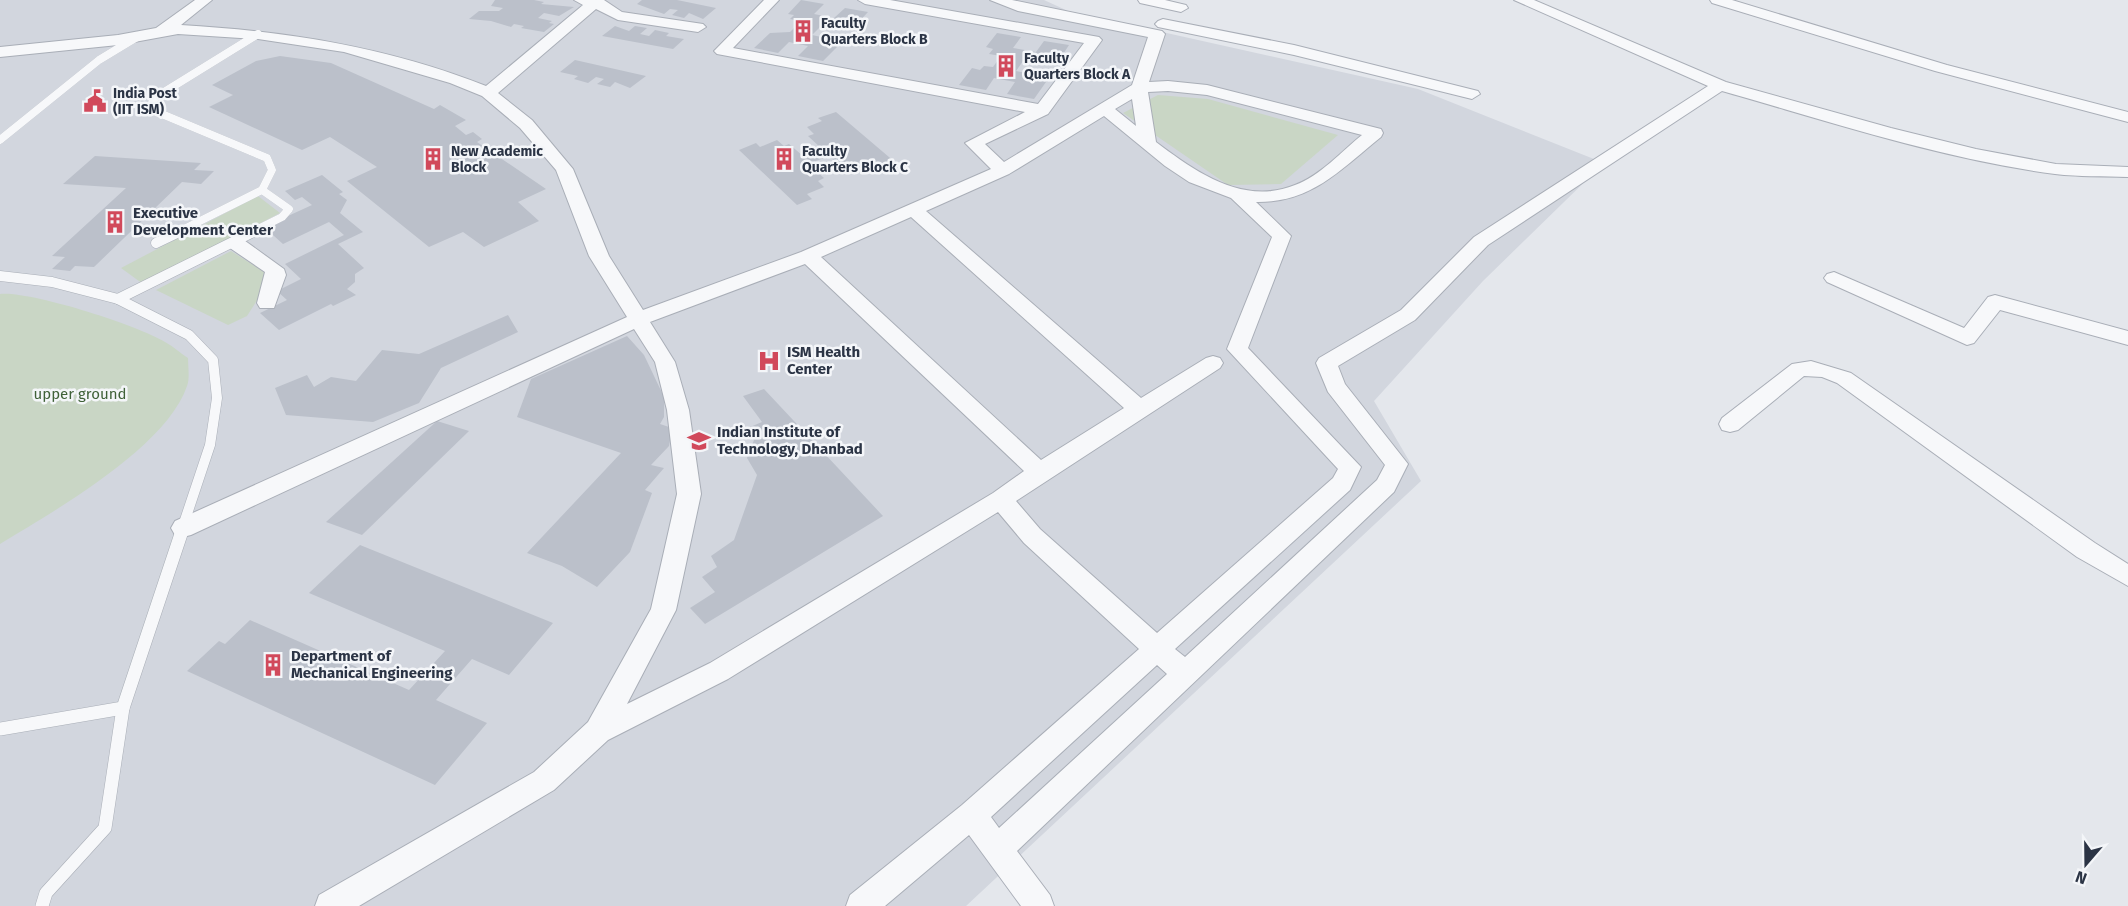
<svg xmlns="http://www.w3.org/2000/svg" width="2128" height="906" font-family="'Fira Sans',sans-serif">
  <rect width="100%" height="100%" fill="#e4e7ec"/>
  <path fill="#d2d6de" d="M0,0h1044l24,11 350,78 186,74 -121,118 -109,120 47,80 -455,425h-966z"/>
  <g fill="#c9d6c5">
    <path d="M1158,95l50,4 130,36 -57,49 -53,1 -105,-72z"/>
    <path d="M258,196l22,17 -137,71 -22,-16z"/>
    <path d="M231,251l41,26 -25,39 -19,9 -72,-35z"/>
    <path d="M0,294c31,-3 137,31 165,48 8,4 15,11 23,16 0,9 2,21 -1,28 -21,62 -133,125 -187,158z"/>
  </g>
  <g fill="#bbc0ca">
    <path d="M495,0h39l10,2 -3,2 33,3 -15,9 -15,-3 -6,5 14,3 -3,2 5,1 -10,8 -23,-4 3,-2 -10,-2 -3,3 -20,-6 -22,-2 10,-8h20l4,-3 -12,-2z"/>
    <path d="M642,0h35l39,8 -13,11 -14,-6 -5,5 -12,-3 6,-5 -8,-1 -6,5 -27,-10z"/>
    <path d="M801,0l23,4 -10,10 20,4 11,-10 23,4 -14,15 -7,-1 -4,4 -22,-4 -9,9 23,5 -5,4 8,2 -15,15 -25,-5 10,-10 -19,-4 -11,11 -24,-5 16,-15 20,-1 11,-11 -11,-2 4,-4 -6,-1z"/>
    <path d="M615,26l14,5 6,-5 12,2 -7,6 9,2 6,-6 14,3 -3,3 18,3 -11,10 -71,-13z"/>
    <path d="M997,33l24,4 -8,11 23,4 8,-11 25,4 -11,17 -7,-1 -4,4 -24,-4 -7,10 25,5 -3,5 8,1 -12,17 -27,-5 8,-12 -21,-4 -8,12 -27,-5 13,-17 8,2 4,-4 9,1 8,-11 -12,-2 4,-5 -7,-2z"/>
    <path d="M280,56l51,7 103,46 6,-4 26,15 -11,6 11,9 7,-3 9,7 -5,3 69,47 -28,13 21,19 -55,26 -21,-15 -34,15 -82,-66 30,-14 -47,-30 -28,13 -93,-43 24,-12 -21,-10 44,-24z"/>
    <path d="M575,60l71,16 -16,12 -15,-6 -5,5 -13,-3 7,-5 -8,-2 -8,6 -14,-4 4,-3 -18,-4z"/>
    <path d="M836,112l60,51 -19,7 -4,-3 -17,7 -7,-6 -4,2 -16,-14 -21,8 16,14 -6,3 6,6 -17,7 5,5 -15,6 -58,-55 17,-7 4,4 17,-7 7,6 5,-2 14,12 19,-7 -14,-13 6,-2 -7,-7 15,-6 -4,-3z"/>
    <path d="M95,156l106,7 -7,7 20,1 -13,13 -19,-2 -88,85 -19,-1 -5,5 -18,-2 13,-12 -13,-1 74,-68 -63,-4z"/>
    <path d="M322,175l21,17 -4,2 8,6 -7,13 23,19 -25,12 26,24 -9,6v8l-8,7 9,6 -23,11 -2,-2 -52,26 -19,-17 27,-13 -10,-9 24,-12 -16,-15 59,-29 -15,-13 -46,22 -19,-17 48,-22 -10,-8 -7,3 -10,-9z"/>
    <path d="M508,315l10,17 -77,36 -22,35 -46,19 -87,-7 -11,-27 32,-13 7,12 17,-10 25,4 26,-31 37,4z"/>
    <path d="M627,336l17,19 20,42v20l-4,7 12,4 -3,18 -18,19 13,3 -19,22 7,3 -22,59 -33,35 -35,-21 -35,-13 94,-100 -104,-36 14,-38z"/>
    <path d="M764,389l119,127 -178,108 -15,-16 25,-16 -13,-15 15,-10 -6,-11 23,-16 23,-65 -10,-17 7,-18 -11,-10 19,-8 -19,-26z"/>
    <path d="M437,421l32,10 -107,104 -36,-13z"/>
    <path d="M360,545l193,78 -44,52 -37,-16 -36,41 51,23 -52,62 -248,-114 32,-30 6,3 25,-24 159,70 36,-39 -136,-58z"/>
  </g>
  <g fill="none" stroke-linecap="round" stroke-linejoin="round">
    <g stroke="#a9aeb7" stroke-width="8">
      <g id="lane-far2">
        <path d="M258,34l-102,63 -4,6 5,9 110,46 5,12 -10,20"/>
        <path d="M0,140l99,-80 38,-23"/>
        <path d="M176,233l86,-43 27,19 -7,8 -32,16"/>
      </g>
    </g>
    <g stroke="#a9aeb7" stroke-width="11">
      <g id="lane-far1">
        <path d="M156,243l23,-11"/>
        <path d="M0,276l52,6 66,17 71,36 24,25 4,38 -7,47 -28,84"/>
        <path d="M118,299l135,-67"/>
      </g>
    </g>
    <g stroke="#a9aeb7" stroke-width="14">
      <g id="lane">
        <path d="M0,729l123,-21"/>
        <path d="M42,906l4,-13 59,-65 18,-120 60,-180"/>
      </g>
    </g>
    <g stroke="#a9aeb7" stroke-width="2">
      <g id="street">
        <path d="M195,0h17l-31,25c104,6 207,22 305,61l97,-81 -9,-5h30l18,12 81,12 3,3 -8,5 -80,-12 -22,-11 -98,84 34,27 41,49 36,87 34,54 158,-58 190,-83 -26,-26 60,-31 -308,-58 -3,-3 3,-3 47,-48h15l-46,48 305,56 46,-61 -219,-39 -7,-4h32l209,37 3,3 -54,74 -63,30 19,18 128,-77 16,-48 -130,-26 -28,-11h22l150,31 3,3 -16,48 19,-1 39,4 174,44 2,4 -2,4c-40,32 -69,66 -125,65l35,34 -43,112 113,119 -11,23 -175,159 10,8 192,-177 8,-15 -57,-73 -12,-29 3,-5 82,-48 73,-73 234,-151 -194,-86h20l192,82 165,46 85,21 80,15 72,3v10c-24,-1 -49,0 -73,-3 -113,-15 -224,-52 -333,-83l-234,154 -73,75 -77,46 7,18 63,80 -14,28 -377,359 33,44 4,11h-33l-52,-71 -84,71h-39l4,-11 112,-90 177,-156 -115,-106 -26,-31 -270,167 -120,61 -54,50 -195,116h-44l4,-11 215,-123 54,-50 63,-113 26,-115 -10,-84 -12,-48 -21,-33 -443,206 -8,2 -8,-2 -4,-7 4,-7 452,-204 -38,-61 -33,-86 -36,-42 -38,-32 -32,-13 -106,-31 -86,-13 -80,-5 -60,11 -118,12v-10l118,-12 38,-7zM1168,91l39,4 155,40c-20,16 -42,41 -67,50 -52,21 -99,-13 -139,-43l-8,-50zM1132,99l4,27 -21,-17zM1104,116l61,50 24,16 42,16 41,39 -45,112 111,120 -5,9 -176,155 -117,-104 -24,-28 204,-133 3,-5 -3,-5 -7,-2 -7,2 -65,40 -215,-187 83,-37zM911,217l213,191 -83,52 -220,-203zM805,264l219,207 -31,22 -283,170 -83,41 49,-94 25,-116 -12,-84 -14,-48 -25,-40zM1157,665l10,9 -168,154 -8,-11z"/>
        <path d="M1138,0h27l21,5 2,3 -7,4 -41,-9z"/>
        <path d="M1710,0h22l215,65 181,47v10l-193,-51 -223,-68z"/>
        <path d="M1163,19l131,26 184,46 2,3 -8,5 -178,-44 -136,-28 -3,-3 3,-3z"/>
        <path d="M234,236l7,2 43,31 2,6 -12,33h-14l-3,-5 8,-31 -38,-26 -2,-4z"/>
        <path d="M1834,272l130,56 24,-31 7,-2 133,36v14l-128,-35 -26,33 -7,2 -140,-63 -3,-4 3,-4z"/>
        <path d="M1811,361l40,12 244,170 33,21v22l-51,-29 -240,-174 -15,-6 -18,-1 -66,54 -8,2 -8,-2 -3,-6 3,-6 70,-54z"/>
      </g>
    </g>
    <use href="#lane-far2" stroke="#f7f8fa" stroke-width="8"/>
    <use href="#lane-far1" stroke="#f7f8fa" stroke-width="10"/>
    <use href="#lane" stroke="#f7f8fa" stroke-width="13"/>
    <use href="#street" fill="#f7f8fa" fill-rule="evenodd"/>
  </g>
  <defs>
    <g id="building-bare" transform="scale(1.8)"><path d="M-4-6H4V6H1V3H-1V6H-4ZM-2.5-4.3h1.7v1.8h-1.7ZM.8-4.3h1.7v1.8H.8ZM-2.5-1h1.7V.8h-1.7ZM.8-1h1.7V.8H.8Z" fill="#d1495b" stroke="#f4f6f9" stroke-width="2.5" paint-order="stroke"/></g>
    <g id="civic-bare" transform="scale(1.8)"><path d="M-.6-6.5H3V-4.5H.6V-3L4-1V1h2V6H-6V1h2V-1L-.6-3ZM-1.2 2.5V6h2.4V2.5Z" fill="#d1495b" stroke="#f4f6f9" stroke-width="2.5" paint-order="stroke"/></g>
    <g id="hospital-bare" transform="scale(1.8)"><path d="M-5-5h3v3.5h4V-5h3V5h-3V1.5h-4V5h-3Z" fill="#d1495b" stroke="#f4f6f9" stroke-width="2.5" paint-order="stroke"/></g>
    <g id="university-bare" transform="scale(1.8)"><path d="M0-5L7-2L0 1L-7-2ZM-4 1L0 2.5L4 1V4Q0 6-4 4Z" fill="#d1495b" stroke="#f4f6f9" stroke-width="2.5" paint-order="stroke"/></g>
  </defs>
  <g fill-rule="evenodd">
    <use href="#building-bare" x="803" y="31"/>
    <use href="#building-bare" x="1006" y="66"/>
    <use href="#civic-bare" x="95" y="101"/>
    <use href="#building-bare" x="433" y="159"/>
    <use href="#building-bare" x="784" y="159"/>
    <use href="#building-bare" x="115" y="222"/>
    <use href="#hospital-bare" x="769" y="361"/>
    <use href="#university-bare" x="699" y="441"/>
    <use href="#building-bare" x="273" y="665"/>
  </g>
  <g text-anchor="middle" stroke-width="5" stroke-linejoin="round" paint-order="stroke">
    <g font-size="14" font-weight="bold" fill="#2b3445" stroke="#f4f6f9" text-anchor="start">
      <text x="821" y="28">Faculty<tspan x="821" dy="16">Quarters Block B</tspan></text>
      <text x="1024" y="63">Faculty<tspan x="1024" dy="16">Quarters Block A</tspan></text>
      <text x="113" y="98">India Post<tspan x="113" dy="16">(IIT ISM)</tspan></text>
      <text x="451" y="156">New Academic<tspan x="451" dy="16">Block</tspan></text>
      <text x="802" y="156">Faculty<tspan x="802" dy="16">Quarters Block C</tspan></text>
    </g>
    <g font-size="15" font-weight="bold" fill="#2b3445" stroke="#f4f6f9" text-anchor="start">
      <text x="133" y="218">Executive<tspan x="133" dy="17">Development Center</tspan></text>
      <text x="787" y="357">ISM Health<tspan x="787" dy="17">Center</tspan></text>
      <text x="717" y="437">Indian Institute of<tspan x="717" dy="17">Technology, Dhanbad</tspan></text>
      <text x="291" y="661">Department of<tspan x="291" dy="17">Mechanical Engineering</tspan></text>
    </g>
    <g font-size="15" fill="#3f6138" stroke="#f4f6f9">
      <text x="80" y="399">upper ground</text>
    </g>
  </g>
  <g transform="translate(2086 864) rotate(200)" stroke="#f4f6f9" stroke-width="4.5" paint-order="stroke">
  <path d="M0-4.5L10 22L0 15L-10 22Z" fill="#2b3445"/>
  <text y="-9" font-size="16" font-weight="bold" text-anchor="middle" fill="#2b3445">N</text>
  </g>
</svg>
